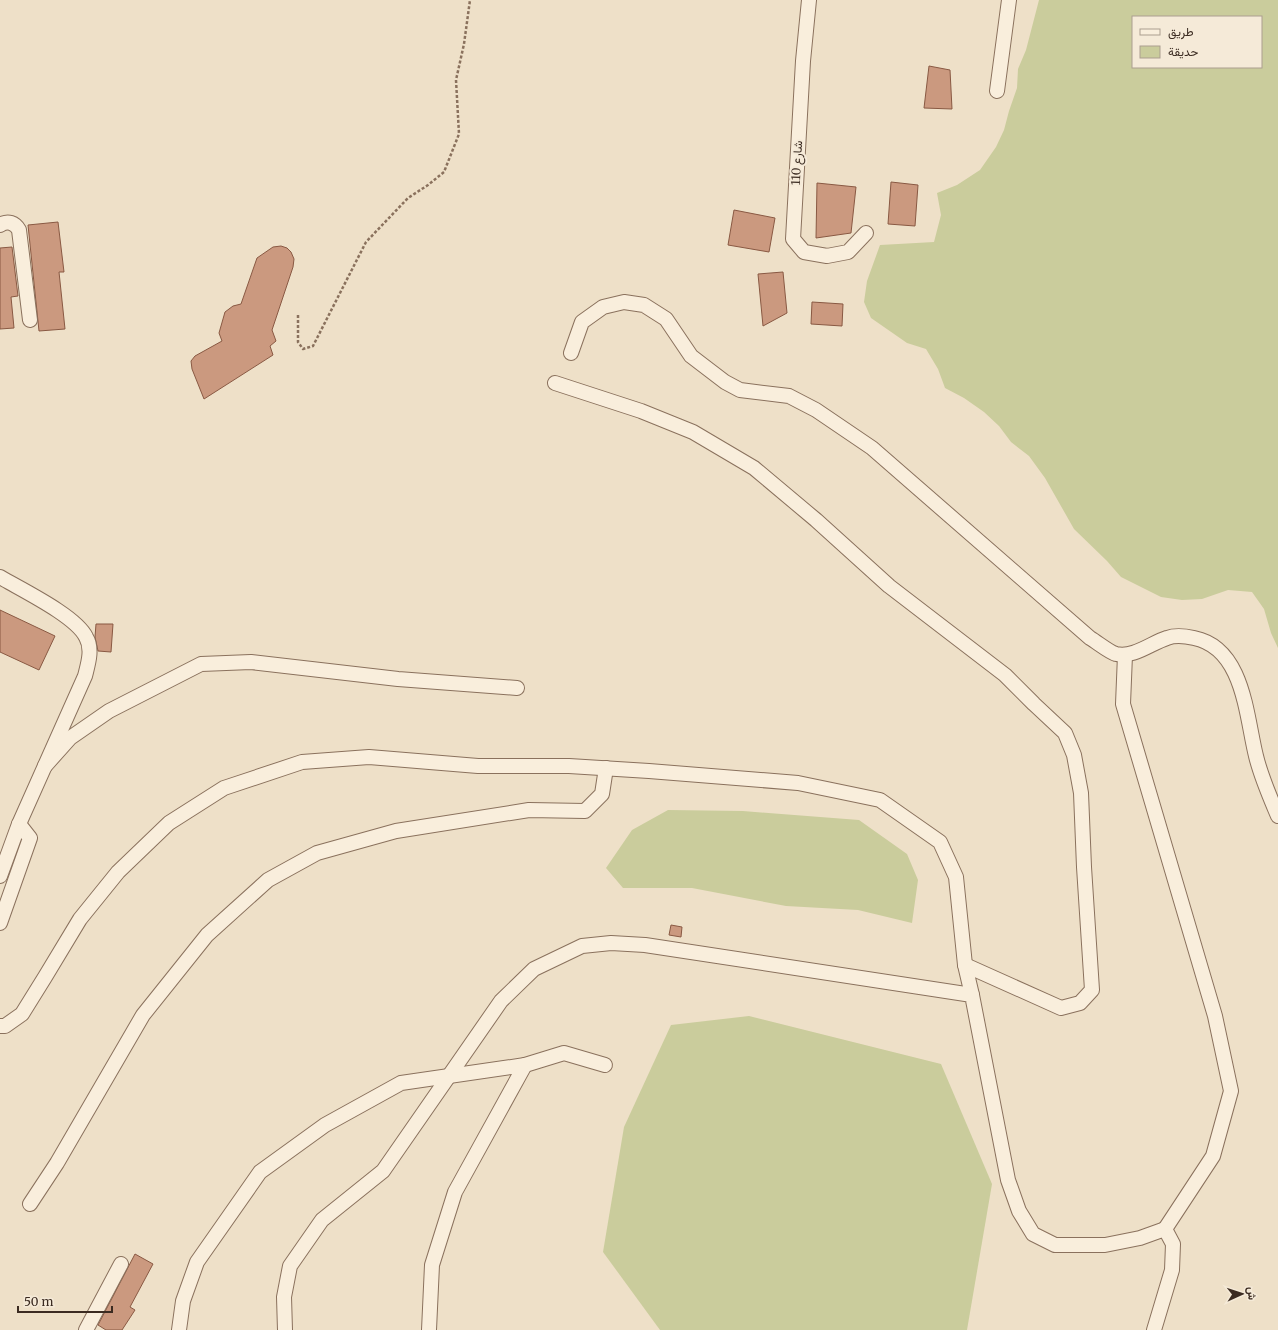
<svg xmlns="http://www.w3.org/2000/svg" width="1278" height="1330" font-family="Merriweather,Vazirmatn,serif">
  <rect width="100%" height="100%" fill="#eee0c8"/>
  <g fill="#cacc9c" fill-rule="evenodd">
    <path d="M1039,0h239v648l-7,-15 -7,-24 -12,-17 -24,-2 -26,9 -20,1 -21,-3 -40,-20 -14,-16 -33,-32 -29,-51 -16,-22 -18,-14 -12,-16 -15,-14 -20,-14 -19,-10 -7,-19 -12,-20 -19,-6 -36,-25 -7,-16 3,-21 13,-36 54,-3 7,-27 -4,-22 20,-8 23,-15 16,-23 8,-17 5,-19 8,-23 1,-19 8,-19zM1133,17h128v50h-128z"/>
    <path d="M668,810l75,1 116,9 48,34 11,26 -6,43 -54,-13 -72,-4 -94,-18h-69l-17,-20 26,-38z"/>
    <path d="M749,1016l192,48 51,120 -25,146h-307l-57,-78 21,-125 47,-102z"/>
  </g>
  <g fill="#cb997f" stroke="#895943">
    <path d="M929,66l21,4 2,39 -28,-1z"/>
    <path d="M891,182l27,3 -3,41 -27,-2z"/>
    <path d="M817,183l39,4 -5,46 -35,5z"/>
    <path d="M734,210l41,8 -6,34 -41,-7z"/>
    <path d="M58,222l6,50h-5l6,57 -26,2 -11,-106z"/>
    <path d="M281,246l6,2 4,4 3,7 -1,8 -21,63 4,11 -6,5 3,9 -69,44 -12,-30 -1,-8 4,-5 27,-15 -3,-8 6,-21 8,-6 8,-2 16,-46 16,-11z"/>
    <path d="M12,247l6,49 -7,1 3,31 -14,1v-81z"/>
    <path d="M783,272l4,41 -24,13 -5,-52z"/>
    <path d="M812,302l31,2 -1,22 -31,-2z"/>
    <path d="M0,610l55,26 -16,34 -39,-18z"/>
    <path d="M96,624h17l-2,28 -13,-1 -3,-14z"/>
    <path d="M671,925l11,2 -1,10 -12,-2z"/>
    <path d="M135,1254l18,10 -23,43 5,3 -13,20h-16l-8,-5z"/>
  </g>
  <g fill="none" stroke-linecap="round" stroke-linejoin="round">
    <g stroke="#8a715d" stroke-width="16">
      <g id="street">
        <path d="M809,0l-6,61 -10,178 11,13 23,4 21,-4 18,-19"/>
        <path d="M997,91l12,-91"/>
        <path d="M0,225c8,-5 15,-2 19,5l11,90"/>
        <path d="M571,353l11,-31 21,-15 21,-5 20,3 22,14 25,37 34,26 15,8 49,6 27,14 56,38 218,190c7,4 19,14 26,16 18,4 35,-11 51,-16 8,-3 18,-2 27,0 50,10 52,78 62,118 5,21 14,41 22,60"/>
        <path d="M555,383l86,28 52,21 61,36 62,52 73,66 116,89 29,29 31,29 9,22 7,38 3,74 8,123 -12,13 -19,5 -96,-43"/>
        <path d="M0,577c22,13 76,39 86,60 7,12 2,27 -1,39l-66,148 -19,52"/>
        <path d="M1125,655l-2,49 92,312 16,75 -18,65 -48,73 8,15 -1,26 -18,60"/>
        <path d="M45,766l25,-28 39,-27 92,-47 50,-2 147,17 119,9"/>
        <path d="M0,923l30,-85 -11,-14"/>
        <path d="M0,1026h5l17,-12 23,-37 35,-58 38,-47 51,-49 55,-35 78,-26 67,-5 109,9h91l80,5 149,12 82,17 60,42 16,35 9,88 7,30"/>
        <path d="M525,1065l39,-12 41,12"/>
        <path d="M30,1204l27,-41 86,-148 64,-80 61,-55 49,-27 79,-22 133,-21 56,1 17,-17 4,-26"/>
        <path d="M86,1330l35,-66"/>
        <path d="M179,1330l4,-29 14,-39 63,-90 65,-47 76,-42 124,-18 -70,127 -23,73 -3,65"/>
        <path d="M285,1330l-1,-33 6,-31 32,-46 61,-49 118,-170 33,-32 48,-23 29,-3 34,2 327,50 36,185 11,31 14,23 22,11h50l35,-7 25,-9"/>
      </g>
    </g>
    <path stroke="#8a715d" stroke-width="2.5" stroke-dasharray="3 2" stroke-linecap="butt" d="M298,315v27l5,7 10,-3 53,-104 42,-44 20,-13 16,-13 15,-38 -3,-54 8,-36 6,-44"/>
    <use href="#street" stroke="#f9eedc" stroke-width="14"/>
  </g>
  <g text-anchor="middle" stroke-width="4" stroke-linejoin="round" paint-order="stroke">
    <g font-size="12" fill="#3b2b21" stroke="#f5ead8">
      <text transform="translate(797 163) rotate(-87)" y="4">شارع 110</text>
    </g>
  </g>
  <rect x="1132" y="16" width="130" height="52" fill="#f5ead8" stroke="#ab9e8f"/>
  <rect x="1140" y="29" width="20" height="6" fill="#f9eedc" stroke="#ab9e8f"/>
  <text x="1168" y="36" font-size="12" fill="#3b2b21">طريق</text>
  <rect x="1140" y="46" width="20" height="12" fill="#cacc9c" stroke="#ab9e8f"/>
  <text x="1168" y="56" font-size="12" fill="#3b2b21">حديقة</text>
  <g transform="translate(1242 1294) rotate(87)" stroke="#f5ead8" stroke-width="3" paint-order="stroke">
  <path d="M0-3L7 15L0 10L-7 15Z" fill="#3b2b21"/>
  <text y="-6" font-size="11" font-weight="bold" text-anchor="middle" fill="#3b2b21">ش</text>
  </g>
  <path d="M18 1306v6h94v-6" fill="none" stroke="#3b2b21" stroke-width="2"/>
  <text x="24" y="1306" font-size="12" fill="#3b2b21" stroke="#f5ead8" stroke-width="3" paint-order="stroke">50 m</text>
</svg>
